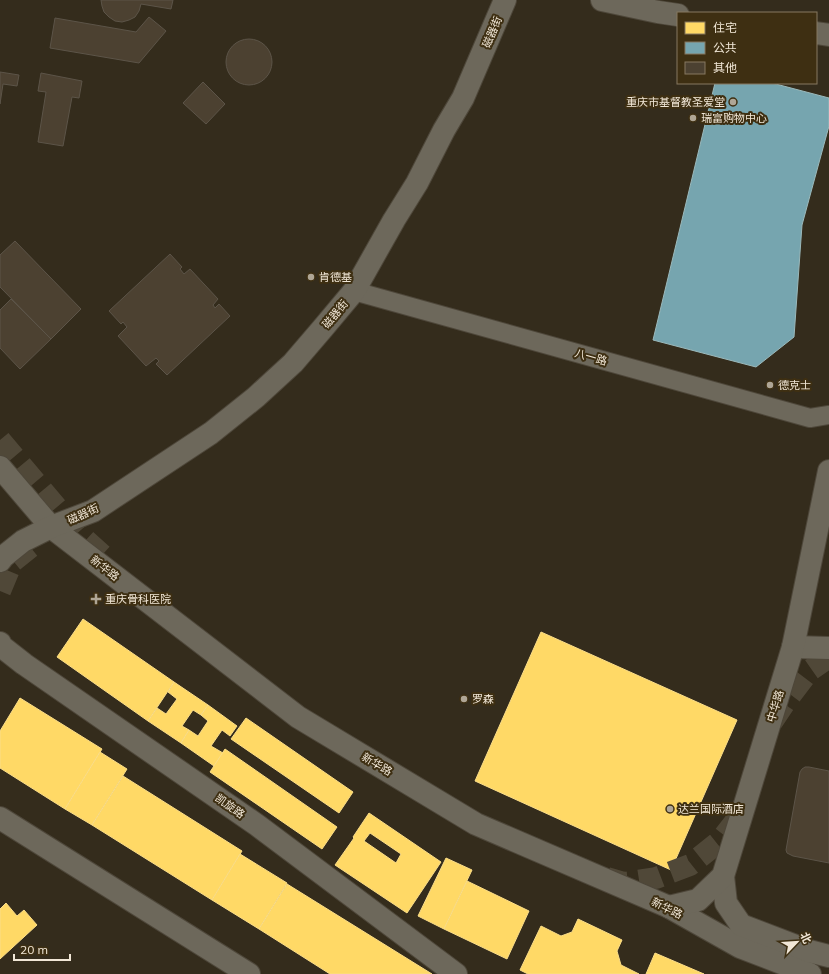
<svg xmlns="http://www.w3.org/2000/svg" width="829" height="974" font-family="Mulish,'Noto Sans SC',sans-serif">
  <rect width="100%" height="100%" fill="#342c1c"/>
  <g fill="#ffd966" stroke="#fbdd88" fill-rule="evenodd">
    <path d="M83,619l91,63 -26,39 -91,-64z"/>
    <path d="M541,632l196,88 -66,150 -196,-89z"/>
    <path d="M174,682l34,23 -7,10 -8,-5 -11,16 7,4 -8,13 -33,-22 9,-13 9,6 11,-15 -9,-7z"/>
    <path d="M20,698l82,51 -37,60 -65,-41v-37z"/>
    <path d="M208,705l29,21 -7,10 -8,-6 -11,16 12,7 -9,13 -33,-23 8,-13 9,6 10,-15 -7,-6z"/>
    <path d="M246,718l107,74 -14,21 -108,-74z"/>
    <path d="M225,749l112,78 -15,22 -112,-77z"/>
    <path d="M100,752l27,17 -35,56 -27,-16z"/>
    <path d="M123,776l119,75 -30,49 -120,-75z"/>
    <path d="M369,813l72,49 -34,51 -72,-48 19,-27 -1,-1zM370,833l31,21 -5,9 -32,-22z"/>
    <path d="M240,854l47,29 -28,46 -47,-29z"/>
    <path d="M446,858l26,12 -28,59 -26,-13z"/>
    <path d="M467,881l62,30 -22,48 -63,-30z"/>
    <path d="M287,884l145,90h-102l-71,-45z"/>
    <path d="M6,903l11,13 7,-6 13,15 -37,34v-50z"/>
    <path d="M578,919l44,21 -5,11 4,14 18,9h-111l-8,-4 21,-44 20,10 11,-4z"/>
    <path d="M655,953l49,21h-58z"/>
  </g>
  <path fill="#76a5af" stroke="#9bb9bb" d="M715,83h57l57,15v28l-27,99 -8,112 -38,30 -103,-27z"/>
  <g fill="#4c4131" stroke="#5c5448">
    <path d="M101,0h72l-2,9 -30,-5 -2,7 -4,6 -6,3 -7,2 -7,-1 -6,-4 -5,-5 -2,-6z"/>
    <path d="M149,17l17,14 -27,32 -89,-15 5,-30 81,14z"/>
    <circle cx="249" cy="62" r="23"/>
    <path d="M0,72l19,3 -2,11 -14,-2 -3,20z"/>
    <path d="M41,73l41,8 -3,17 -7,-1 -9,49 -25,-4 8,-50 -8,-1z"/>
    <path d="M203,82l22,22 -19,20 -23,-21z"/>
    <path d="M15,241l66,68 -30,30 -51,-52v-32z"/>
    <path d="M170,254l12,13 -2,2 4,5 6,-5 28,30 -5,6 2,3 4,-4 11,12 -63,59 -11,-11 3,-3 -3,-3 -10,8 -28,-30 9,-9 -4,-5 -2,2 -12,-13z"/>
    <path d="M11,299l40,40 -31,30 -20,-21v-38z"/>
    <path d="M805,767h4l20,4v92l-36,-7 -6,-3 -1,-3 14,-78 2,-3z"/>
  </g>
  <g fill="none" stroke-linecap="round" stroke-linejoin="round">
    <g stroke="#504838" stroke-width="22" stroke-dasharray="22 11" stroke-linecap="butt">
      <path d="M0,440l79,94 29,26"/>
      <path d="M0,591l12,-29 21,-17"/>
      <path d="M772,722l12,-18 25,-33 20,-14"/>
      <path d="M607,878l17,5 32,-5 34,-13 30,-24 22,-28"/>
    </g>
    <g stroke="#4e473a" stroke-width="20">
      <path id="street" d="M354,291l456,127 19,-3"/>
    </g>
    <g stroke="#4e473a" stroke-width="24">
      <g id="secondary">
        <path d="M602,0l56,12 20,3"/>
        <path d="M816,33l13,2"/>
        <path d="M0,467l51,60 247,190 178,107 193,83 71,40 70,27"/>
        <path d="M0,561l3,-4 20,-16 28,-14 42,-16 118,-78 45,-36 37,-34 30,-35 31,-37 40,-71 23,-37 27,-53 19,-32 42,-98"/>
        <path d="M0,643l1,3 23,18 233,161 199,149"/>
        <path d="M793,647l36,1"/>
        <path d="M0,818l249,156"/>
        <path d="M723,876l3,27 15,22 68,26 20,5"/>
        <path d="M669,907l29,-7 25,-24 70,-229 36,-176"/>
      </g>
    </g>
    <use href="#street" stroke="#6d685b" stroke-width="18"/>
    <use href="#secondary" stroke="#6d685b" stroke-width="22"/>
  </g>
  <g fill="#afa696" stroke="#3e2f12" stroke-width="1.5">
    <circle cx="733" cy="102" r="4"/>
    <circle cx="693" cy="118" r="4"/>
    <circle cx="311" cy="277" r="4"/>
    <circle cx="770" cy="385" r="4"/>
    <path d="M94 593h4v4h4v4h-4v4h-4v-4h-4v-4h4z"/>
    <circle cx="464" cy="699" r="4"/>
    <circle cx="670" cy="809" r="4"/>
  </g>
  <g text-anchor="middle" stroke-width="4" stroke-linejoin="round" paint-order="stroke">
    <g font-size="11" fill="#f1e7d7" stroke="#3e2f12">
      <text transform="translate(492 32) rotate(-67)" y="4">磁器街</text>
      <text transform="translate(335 314) rotate(-50)" y="4">磁器街</text>
      <text transform="translate(591 357) rotate(16)" y="4">八一路</text>
      <text transform="translate(83 514) rotate(-25)" y="4">磁器街</text>
      <text transform="translate(105 568) rotate(38)" y="4">新华路</text>
      <text transform="translate(775 706) rotate(-73)" y="4">中华路</text>
      <text transform="translate(377 764) rotate(31)" y="4">新华路</text>
      <text transform="translate(230 806) rotate(35)" y="4">凯旋路</text>
      <text transform="translate(667 908) rotate(26)" y="4">新华路</text>
    </g>
    <g font-size="11" fill="#f1e7d7" stroke="#3e2f12" text-anchor="start">
      <text x="725" y="106" text-anchor="end">重庆市基督教圣爱堂</text>
      <text x="701" y="122">瑞富购物中心</text>
      <text x="319" y="281">肯德基</text>
      <text x="778" y="389">德克士</text>
      <text x="105" y="603">重庆骨科医院</text>
      <text x="472" y="703">罗森</text>
      <text x="678" y="813">达兰国际酒店</text>
    </g>
  </g>
  <rect x="677" y="12" width="140" height="72" fill="#3e2f12" stroke="#867961"/>
  <rect x="685" y="22" width="20" height="12" fill="#ffd966" stroke="#867961"/>
  <text x="713" y="32" font-size="12" fill="#f1e7d7">住宅</text>
  <rect x="685" y="42" width="20" height="12" fill="#76a5af" stroke="#867961"/>
  <text x="713" y="52" font-size="12" fill="#f1e7d7">公共</text>
  <rect x="685" y="62" width="20" height="12" fill="#4c4131" stroke="#867961"/>
  <text x="713" y="72" font-size="12" fill="#f1e7d7">其他</text>
  <g transform="translate(797 942) rotate(65)" stroke="#3e2f12" stroke-width="3" paint-order="stroke">
  <path d="M0-3L7 15L0 10L-7 15Z" fill="#f1e7d7"/>
  <text y="-6" font-size="11" font-weight="bold" text-anchor="middle" fill="#f1e7d7">北</text>
  </g>
  <path d="M14 954v6h56v-6" fill="none" stroke="#f1e7d7" stroke-width="2"/>
  <text x="20" y="954" font-size="12" fill="#f1e7d7" stroke="#3e2f12" stroke-width="3" paint-order="stroke">20 m</text>
</svg>
